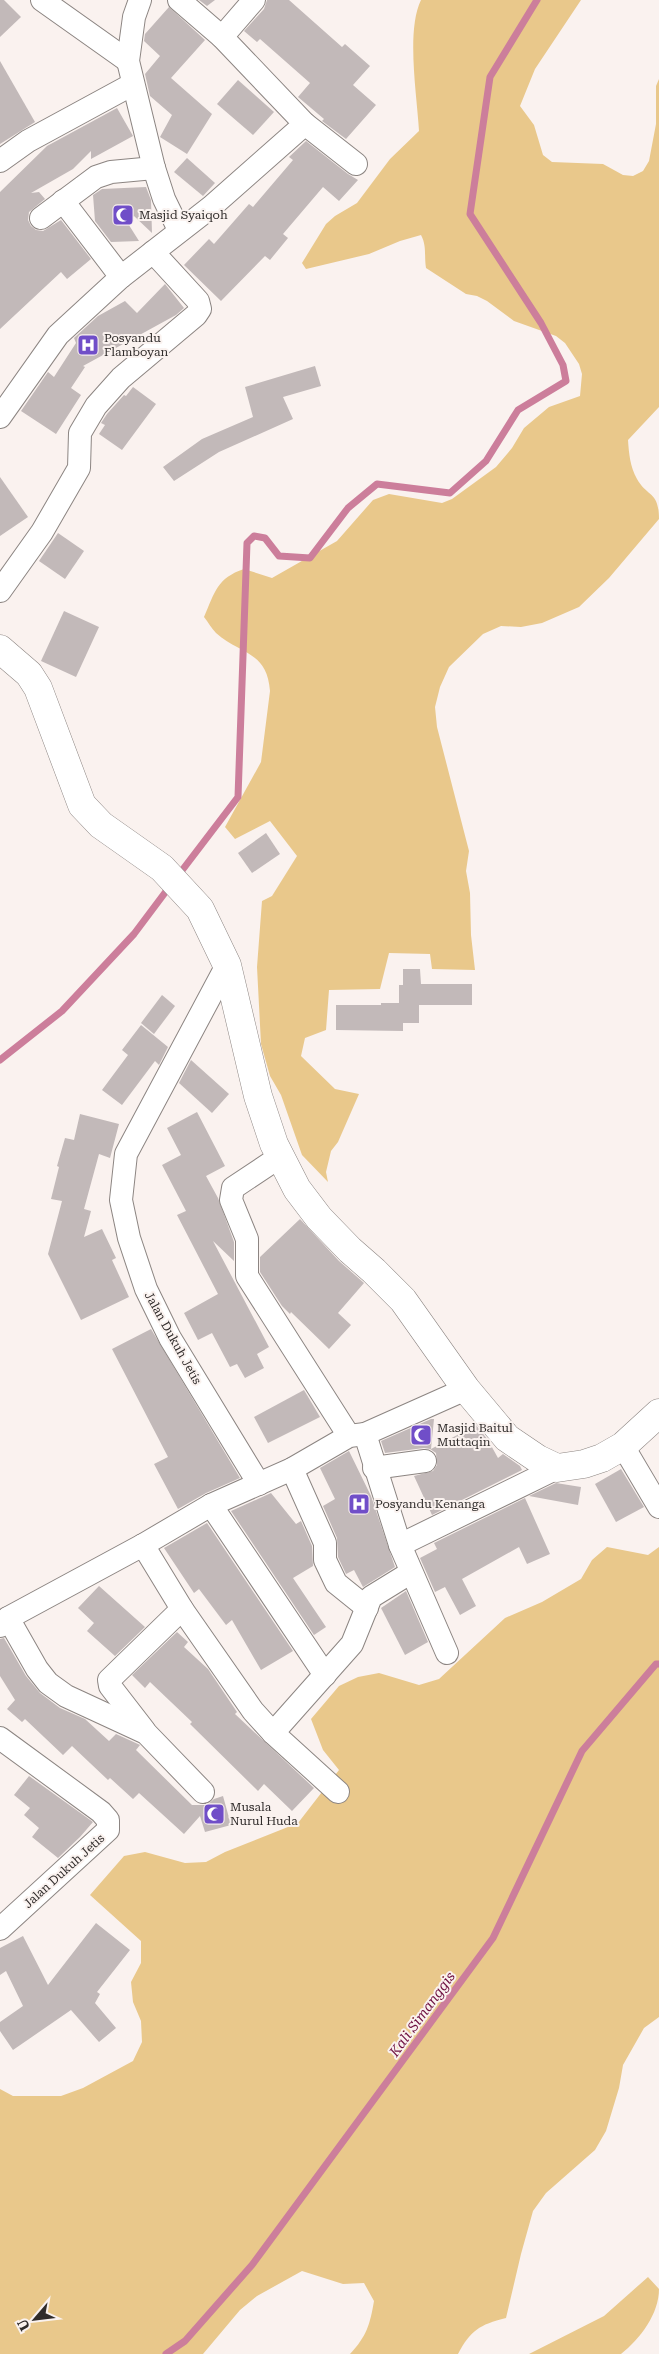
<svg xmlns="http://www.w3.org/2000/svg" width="659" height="2354" font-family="'Roboto Serif',serif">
  <rect width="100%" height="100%" fill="#faf2ef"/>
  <g fill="#e9c88b">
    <path d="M421,0h160l-46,69 -15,37 14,19 9,30 9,7 51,2 20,11 10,1 10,-5 6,-10 7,-37v-38l3,-7v328l-31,33c1,14 2,26 9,39 10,18 22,12 22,40l-50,59 -30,29 -37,16 -21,4 -20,-1 -18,8 -34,33 -9,20 -5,20 2,20 32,124 -3,20 4,22 1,42 4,35 -43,-1 -2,-15 -41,-1 -9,36 -51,1 -3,40 -21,8 -4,18 34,33 24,5 -21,48 -7,9 -5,21 2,10 -26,-27 -21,-60 -11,-19 -9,-32 -4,-77 5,-66 10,-5 25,-40 -27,-35 -35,18 -10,-12 36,-65 9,-71c-3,-40 -29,-36 -54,-58 -4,-4 -8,-11 -12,-16 11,-25 13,-39 40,-48l28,9 65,-37 36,-41 16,-6 53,9 10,-4 44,-32 16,-19 12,-20 25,-21 31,-11 2,-22 -3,-10 -14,-21 -9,-7 -42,-15 -27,-20 -10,-5 -11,-2 -40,-26c-2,-12 1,-22 -5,-33l-21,6 -31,13 -63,15 -4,-6 24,-39 9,-8 22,-13 33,-44 29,-28c-2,-36 -13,-100 2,-131z"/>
    <path d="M607,1547l41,8 11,-8v470l-15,11 -21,37 -4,23 -13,43 -11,19 -49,43 -13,18 -12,43 -15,64c-27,7 -35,12 -48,36h-108c17,-18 20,-30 24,-53l-10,-18 -21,1 -41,-13 -45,25 -17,14 -37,44h-203v-265l13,7h48l22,-8 50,-27 9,-19 -1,-21 -8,-19 -2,-20 10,-19v-22l-51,-46 34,-39 21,-4 40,11 21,-1 19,-10 73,-29 41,-53 -16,-20 -12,-31 28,-33 19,-9 21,-4 40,12 20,-6 66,-61 37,-16 39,-23 11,-19z"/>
    <path d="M648,2277l11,12c0,25 -19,50 -38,65h-92l75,-38z"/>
  </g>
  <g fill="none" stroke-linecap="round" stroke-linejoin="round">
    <g stroke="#cc7e9b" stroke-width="7">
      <path d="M177,877l61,-80 9,-254 7,-7 11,2 14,18 31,2 38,-50 29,-24 73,9 36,-32 32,-51 48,-29 -3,-16 -22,-42 -71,-109 20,-137 47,-77"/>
      <path d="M0,1060l62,-49 72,-77 36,-48"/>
      <path d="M166,2354l19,-13 67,-76 241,-327 89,-187 74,-87h3"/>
    </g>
  </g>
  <g fill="#c2b9b9">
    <path d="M0,0h4l17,17 -21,20z"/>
    <path d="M199,0h16l-8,6z"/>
    <path d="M267,0h22l53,47 3,-3 25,22 -17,19 23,20 -30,34 -24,-18 2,-2 -26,-22 12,-14 -50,-44 -3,3 -13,-11 20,-22z"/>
    <path d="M169,7l36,33 -34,38 41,36 -25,40 -27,-17 12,-22 -22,-19 -5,-22 15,-18 -16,-15 1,-7z"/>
    <path d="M0,61l35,61 -35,22z"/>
    <path d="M238,80l36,32 -21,23 -36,-31z"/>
    <path d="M117,108l16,28 -42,23v-8l-18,18 -42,24 8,-1 6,7 -16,13 -1,8 3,6 5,4 7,1 18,-11 30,39 -24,20 -6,-7 -61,57v-137l47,-46z"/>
    <path d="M306,141l42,33 10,6 -19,21 -16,-14 -40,47 5,4 -18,22 -5,-4 -44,45 -37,-36 25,-26 5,5 35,-40 4,3 40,-47 -4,-3z"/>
    <path d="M187,158l28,25 -12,13 -29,-24z"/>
    <path d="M146,187l5,13 1,33 -18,-17 -7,6 12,19 -28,1 -16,-21 -2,-26 9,-6z"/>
    <path d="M165,284l19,24 -8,7 -93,51 2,1 -14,21 10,7 -25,39 -35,-23 27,-39 6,5 22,-34 -2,-5 24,-22 27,-15 12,12z"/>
    <path d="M315,366l6,20 -38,11 10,22 -74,33 -45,29 -11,-14 39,-28 51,-22 -8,-30z"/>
    <path d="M133,387l23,17 -34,46 -23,-16 6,-9 -4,-2 6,-9 17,-19 2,1z"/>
    <path d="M0,477l28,40 -28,19z"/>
    <path d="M58,533l26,18 -19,28 -26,-18z"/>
    <path d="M64,611l35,16 -23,50 -35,-16z"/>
    <path d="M266,833l14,21 -28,19 -14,-20z"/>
    <path d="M403,969h17l1,15h51v21h-53v18h-16v8l-67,-1v-25h45v-2h18v-18h4z"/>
    <path d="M162,995l13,11 -21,28 -13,-11z"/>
    <path d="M141,1025l27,22 -9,18 -4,-4 -33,44 -20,-15 26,-35 -6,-5z"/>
    <path d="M191,1060l38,34 -17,19 -33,-30z"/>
    <path d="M197,1112l28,54 -19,10 12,22 16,44v19l-21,-20 56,106 -12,7 7,14 -19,10 -8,-14 -7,3 -18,-34 -14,7 -14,-27 34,-19 -41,-79 9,-4 -24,-46 19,-10 -14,-27z"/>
    <path d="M80,1114l39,10 -9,34 -11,-4 -15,55 7,2 -7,26 18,-8 14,29 -4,2 17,37 -48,23 -33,-66 14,-53 -11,-2 8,-32 -2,-1 8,-28 9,2z"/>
    <path d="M300,1219l39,42 25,22 -26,30 13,12 -22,24 -38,-37 -1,2 -8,-8 -22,-34v-15z"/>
    <path d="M151,1329l89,149 -34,15 -28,16 -24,-45 14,-7 -56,-108z"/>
    <path d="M304,1390l16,27 -52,26 -14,-26z"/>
    <path d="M431,1419h3l-3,30 45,-24 12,15 10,18 5,-4 17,12 2,4 -90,45 -18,-39 19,-5 4,-6 -1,-12 -6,-4 -6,-1 -39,5 -4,-12z"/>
    <path d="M349,1451l22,45 24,71 -32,20 -9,-17 -8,4 -8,-17 -1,-19 -14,-32 12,-7 -15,-31z"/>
    <path d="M621,1469l23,38 -28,15 -21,-38z"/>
    <path d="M556,1483l25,4 -3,18 -49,-9z"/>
    <path d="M271,1493l25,31 5,-3 11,25 1,20 -20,12 33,49 -12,8 -83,-124z"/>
    <path d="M525,1498l25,56 -23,10 -8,-17 -57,32 14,27 -16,9 -15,-28 -10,5 -15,-34 17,-9 -3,-6z"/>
    <path d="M207,1523l86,128 -32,19 -29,-50 -6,5 -27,-36 -5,4 -30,-45z"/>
    <path d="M99,1586l46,41 -30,29 -28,-25 7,-8 -16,-15z"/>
    <path d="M406,1591l22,51 -23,13 -24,-47z"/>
    <path d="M177,1632l11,10 -4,5 24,22 29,43 -2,2 79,74 -22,23 -28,-27 -6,7 -68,-67 2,-2 -42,-40 -5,6 -13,-13z"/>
    <path d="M4,1638l22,38 14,17 20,15 25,11 24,22 7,-7 22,10 2,1 -4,5 56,55h15l7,-6 9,-3 8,29 -26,7 -5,-16 -16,18 -45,-41 -6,6 -23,-21 -2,2 -36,-34 -9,9 -38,-36 -3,3 -15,-13 8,-9 -15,-24v-37z"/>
    <path d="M29,1776l64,46 -13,15 -22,21 -26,-21 7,-9 -15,-13 6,-7 -16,-13z"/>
    <path d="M96,1923l34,27 -33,42 3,2 -5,9 21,25 -17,14 -28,-32 -58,40 -13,-19v-9l23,-16 -17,-35 -6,4v-27l23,-12 25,49z"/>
  </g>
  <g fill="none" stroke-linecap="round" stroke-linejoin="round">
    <g stroke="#8c8582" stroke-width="24">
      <g id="minor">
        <path d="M42,0l86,61"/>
        <path d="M140,0l-6,17 -6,44 26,107 10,31 15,31"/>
        <path d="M222,37l32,-37"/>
        <path d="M305,124l51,40"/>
        <path d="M0,161l28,-20 105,-57"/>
        <path d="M63,201l58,76"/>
        <path d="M41,218l55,-41 15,-5 43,-4"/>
        <path d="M0,417l58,-82 63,-58 90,-70 94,-83 -83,-87 -43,-37"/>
        <path d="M0,591l42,-59 37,-64 1,-35 16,-27 25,-28 75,-63 4,-6 -2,-8 -45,-49"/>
        <path d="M227,965l-101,189 -5,46 8,38 17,51 24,49 89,146"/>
        <path d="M281,1156l-48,32 -2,12 16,39v37l102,160"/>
        <path d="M365,1434l35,111 47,108"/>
        <path d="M623,1446l36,61"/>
        <path d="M374,1468l51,-7"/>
        <path d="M292,1469l33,74v17l11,23 31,25"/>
        <path d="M211,1505l114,170"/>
        <path d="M143,1545l39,64 71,102 20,22 65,59"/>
        <path d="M400,1545l157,-77"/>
        <path d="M8,1618l29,51 11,14 18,13 80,37 57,59"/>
        <path d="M0,1626l8,-8 135,-73 68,-40 81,-36 57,-33 16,-2 101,-45"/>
        <path d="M144,1730l-34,-44 -1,-6 73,-71"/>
        <path d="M273,1733l79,-89 19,-47 39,-24"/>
        <path d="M0,1738l101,74 7,8v10l-108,99"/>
      </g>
    </g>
    <g stroke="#8c8582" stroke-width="29">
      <path id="major" d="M0,649l29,25 9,14 44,117 19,20 61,43 38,41 27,56 31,131 16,48 23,45 22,29 31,32 24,21 29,29 63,89 41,49 31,21 19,9 27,-4 18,-6 21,-12 36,-33"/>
    </g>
    <use href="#minor" stroke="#fff" stroke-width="22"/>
    <use href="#major" stroke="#fff" stroke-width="28"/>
  </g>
  <defs>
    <g id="mosque-square" transform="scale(1.125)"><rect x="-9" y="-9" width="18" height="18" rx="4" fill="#704ec8" stroke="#faf2ef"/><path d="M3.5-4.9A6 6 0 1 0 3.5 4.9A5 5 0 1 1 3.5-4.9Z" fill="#fff"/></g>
    <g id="hospital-square" transform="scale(1.125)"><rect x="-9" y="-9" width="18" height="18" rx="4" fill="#704ec8" stroke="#faf2ef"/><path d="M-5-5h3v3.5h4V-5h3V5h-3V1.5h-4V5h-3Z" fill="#fff"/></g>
  </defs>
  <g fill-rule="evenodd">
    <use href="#mosque-square" x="123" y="215"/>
    <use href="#hospital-square" x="88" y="345"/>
    <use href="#mosque-square" x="421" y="1435"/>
    <use href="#hospital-square" x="359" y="1504"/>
    <use href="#mosque-square" x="214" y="1814"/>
  </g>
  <g text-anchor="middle" stroke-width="4" stroke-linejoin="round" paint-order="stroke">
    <g font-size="12" fill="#302c2b" stroke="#faf2ef" text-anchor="start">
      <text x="139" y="219">Masjid Syaiqoh</text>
      <text x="104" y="342">Posyandu<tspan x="104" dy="14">Flamboyan</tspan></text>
      <text x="437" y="1432">Masjid Baitul<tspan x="437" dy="14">Muttaqin</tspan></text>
      <text x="375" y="1508">Posyandu Kenanga</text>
      <text x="230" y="1811">Musala<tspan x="230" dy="14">Nurul Huda</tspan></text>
    </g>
    <g font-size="12" fill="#302c2b" stroke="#faf2ef">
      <text transform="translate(173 1338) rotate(61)" y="4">Jalan Dukuh Jetis</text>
      <text transform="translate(64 1871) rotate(-42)" y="4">Jalan Dukuh Jetis</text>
    </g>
    <g font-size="14" font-style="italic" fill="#6d0e3f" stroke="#faf2ef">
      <text transform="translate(422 2014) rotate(-54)" y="5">Kali Simanggis</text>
    </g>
  </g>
  <g transform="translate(35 2319) rotate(242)" stroke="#faf2ef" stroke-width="4" paint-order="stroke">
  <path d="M0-4L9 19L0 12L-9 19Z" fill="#302c2b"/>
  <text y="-8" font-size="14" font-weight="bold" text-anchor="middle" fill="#302c2b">U</text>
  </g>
</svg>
